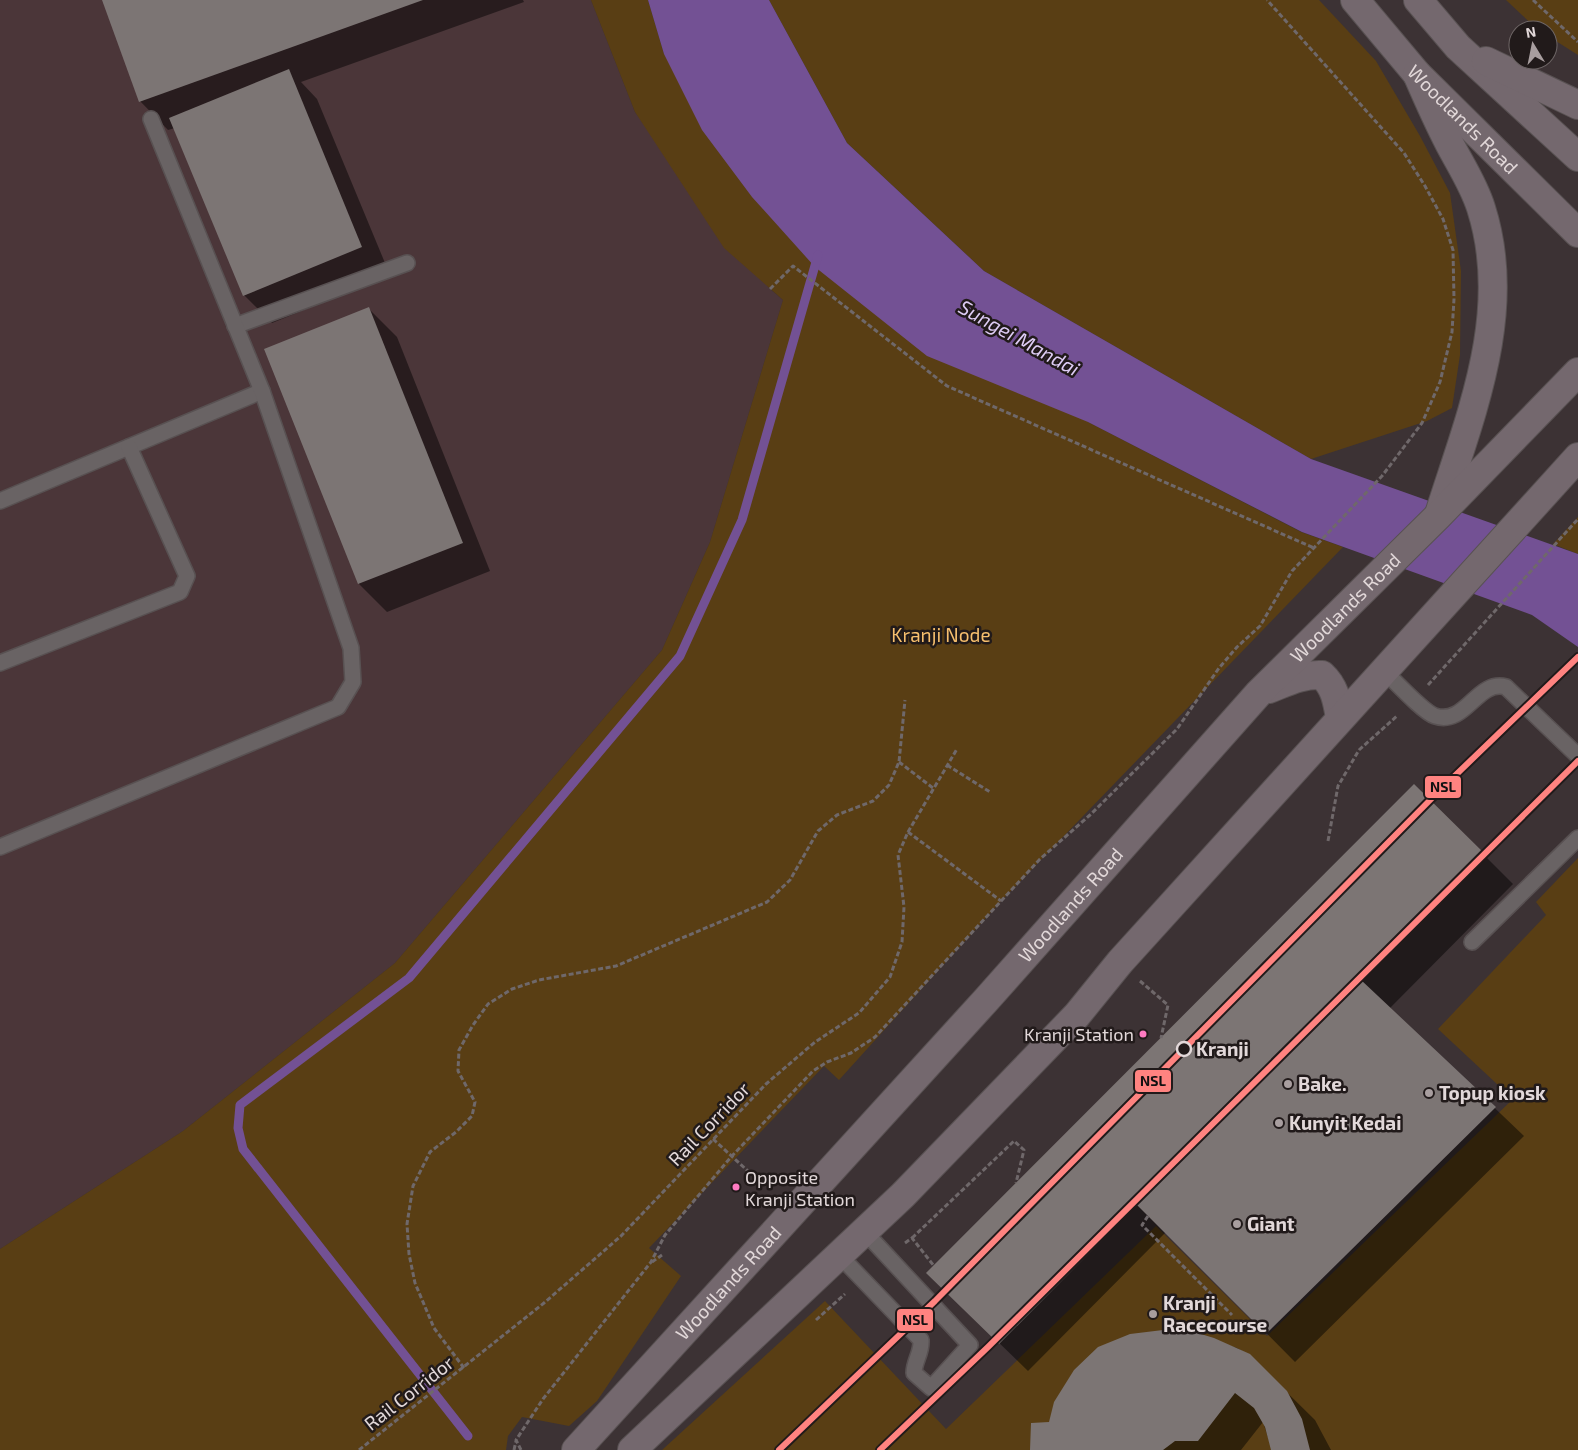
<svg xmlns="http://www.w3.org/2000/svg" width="1578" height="1450" font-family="'Exo 2',sans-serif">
  <rect width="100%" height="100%" fill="#3c3234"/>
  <path fill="#4b3639" d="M0,0h591l44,112 135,177 13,11 -73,242 -48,108 -267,313 -212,168 -183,118z"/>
  <g fill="#593e14">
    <path d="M591,0h57l16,54 424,368 213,110 42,15 -342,354 -162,179 -15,-14 -175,182 32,28 -84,125 -28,25 -47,-9 -14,19 -2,14h-506v-201l183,-118 212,-168 267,-313 48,-108 73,-242 -59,-52 -89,-136z"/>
    <path d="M769,0h550l57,61 44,75 30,57 11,78 -1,84 -8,53 -25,13 -116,38 -327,-188 -137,-128z"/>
    <path d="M1506,0h72v55l-30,-19v-6h-10z"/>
    <path d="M1578,517v37l-25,-10z"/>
    <path d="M1578,858v592h-916l163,-149 121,128 210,-203 111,110 246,-237 -75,-70 108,-114 -10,-13z"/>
  </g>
  <path fill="#735194" d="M648,0h121l78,143 137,128 327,188 267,95v93l-46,-32 -230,-83 -214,-110 -161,-66 -112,-89 -63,-70 -50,-67 -38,-76z"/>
  <g fill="#0007">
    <path d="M103,0h420l1,2 -223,80 16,17 73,176 -118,48 -28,-28 -69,-167 -7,2 -28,-29z"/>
    <path d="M369,309l28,28 93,234 -103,41 -28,-28z"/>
    <path d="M1485,856l28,28 -123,124 134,128 -229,226 -129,-130 -138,139 -72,-70z"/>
    <path d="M1191,1333l46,15 12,7 66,65 16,30h-59l-9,-28 -22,28h-209z"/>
  </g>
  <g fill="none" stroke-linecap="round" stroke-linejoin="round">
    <path stroke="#735194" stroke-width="9" d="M468,1436l-225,-287 -5,-21 2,-23 169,-127 271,-322 62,-136 76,-265"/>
  </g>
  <g fill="#7c7574">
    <path d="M102,0h321l-284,102z"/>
    <path d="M289,69l73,178 -119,49 -74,-178z"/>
    <path d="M369,307l94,236 -105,41 -94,-235z"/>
    <path d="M1414,784l72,71 -125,125 135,127 -230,227 -129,-129 -138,139 -73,-71z"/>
    <path d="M1163,1330l28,1 23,7 36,16 37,37 15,28 8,31h-39l-6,-23 -11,-19 -19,-15 -37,48h-23l-12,9h-133l1,-27 18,-1 5,-20 20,-32 24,-23 32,-13z"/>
  </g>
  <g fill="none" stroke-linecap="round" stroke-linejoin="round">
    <g stroke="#585152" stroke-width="18">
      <g id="lane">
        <path d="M235,326l172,-63"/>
        <path d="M0,501l262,-110"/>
        <path d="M0,663l180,-71 7,-16 -58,-129"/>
        <path d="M1383,670c11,10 40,42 52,46 31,10 42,-37 71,-29l72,69"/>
        <path d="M0,847l338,-140 15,-25 -2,-34 -89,-257 -111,-272"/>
        <path d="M1472,942l106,-104"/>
        <path d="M839,1255l82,85c1,13 -7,21 -7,33l17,15 39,-43 -106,-114"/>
      </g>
    </g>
    <g stroke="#585152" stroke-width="30">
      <g id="primary">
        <path id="s1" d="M1355,0l62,74 161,159"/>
        <path d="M1418,0l40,47 120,110"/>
        <path d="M1486,61l92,44"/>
        <path d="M1417,74c10,23 20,46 32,69 11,21 25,42 32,65 33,103 -10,206 -41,303"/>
        <path d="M1269,689c18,-7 33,-15 53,-14 13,12 15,26 18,43"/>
        <path id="s2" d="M576,1450l411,-451 271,-305 180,-178 140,-144"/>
        <path d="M632,1450l271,-255 174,-180 43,-53 458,-505"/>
      </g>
    </g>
    <g stroke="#6f686a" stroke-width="3" stroke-dasharray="5 2.5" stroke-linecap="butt">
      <path d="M1533,0l45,42"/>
      <path d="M770,289l23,-23 154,120 367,162"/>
      <path d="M1428,685l150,-166"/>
      <path d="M899,762l34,26"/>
      <path d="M947,765l43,27"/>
      <path d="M908,832l93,69"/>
      <path d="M1328,841l10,-55 21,-36 38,-34"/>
      <path d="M1140,981l28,24 -7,33"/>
      <path d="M713,1139l37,34"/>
      <path d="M1148,1216l-6,9 90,90"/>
      <path d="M912,1238l102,-97 10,9 -8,33"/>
      <path d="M905,1243l7,-5 22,28"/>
      <path d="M652,1262l10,-7"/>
      <path d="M816,1320l29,-26"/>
      <path d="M464,1368l-30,-40 -19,-45 -6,-29 -2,-30 6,-38 17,-34 26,-20 16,-16 3,-14 -17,-31 1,-21 14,-25 15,-21 24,-15 27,-9 77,-14 151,-64 23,-22 28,-49 19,-16 36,-14 16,-16 10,-23 6,-62"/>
      <path d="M359,1450l185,-147 77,-67 145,-152 49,-42 44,-29 31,-36 12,-35 2,-35 -6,-52 10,-23 49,-83"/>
      <path d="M514,1450l2,-9"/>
      <path d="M521,1450l-5,-10 27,-41 108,-137 14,-27 66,-78 82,-86 14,-9 24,-9 24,-16 165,-178 50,-44 87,-86 42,-61 18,-21 23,-21 32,-55 90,-95 40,-53 18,-41 12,-50 2,-33 -1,-49 -10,-31 -18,-33 -21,-33 -137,-153"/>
    </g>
    <use href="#lane" stroke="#696364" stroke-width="15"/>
    <use href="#primary" stroke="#74686e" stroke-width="28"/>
    <g stroke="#211a1a" stroke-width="10">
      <g id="metro-1">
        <path d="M779,1450l156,-149 502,-508 141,-136"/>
        <path d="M880,1450l108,-103 590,-586"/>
      </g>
    </g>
    <use href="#metro-1" stroke="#ff8380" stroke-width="6"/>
  </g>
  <g fill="#fe7ac1" stroke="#211a1a" stroke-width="2">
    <circle cx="1143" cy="1034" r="4.5"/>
    <circle cx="736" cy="1187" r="4.5"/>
  </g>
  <circle fill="#211a1a" stroke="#e2d8d9" stroke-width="2.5" cx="1184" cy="1049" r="7"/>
  <g fill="#a89e9f" stroke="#211a1a" stroke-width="2">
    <circle cx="1288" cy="1084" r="5"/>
    <circle cx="1429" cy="1093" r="5"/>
    <circle cx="1279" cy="1123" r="5"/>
    <circle cx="1237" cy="1224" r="5"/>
    <circle cx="1153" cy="1314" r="5"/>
  </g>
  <g text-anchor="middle" stroke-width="5" stroke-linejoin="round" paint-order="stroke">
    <g font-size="18" fill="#e2d8d9" stroke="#211a1a" text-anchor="end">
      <text x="1134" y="1041">Kranji Station</text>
      <text x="745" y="1184" text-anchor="start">Opposite<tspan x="745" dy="22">Kranji Station</tspan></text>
    </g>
    <g font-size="19" fill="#e2d8d9" stroke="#211a1a">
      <text dy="7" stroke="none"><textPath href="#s1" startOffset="161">Woodlands Road</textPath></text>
      <text dy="7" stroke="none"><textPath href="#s2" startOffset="1141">Woodlands Road</textPath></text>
      <text dy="7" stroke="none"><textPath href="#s2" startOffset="736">Woodlands Road</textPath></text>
      <text transform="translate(709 1124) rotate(-46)" y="7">Rail Corridor</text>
      <text dy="7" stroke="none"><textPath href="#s2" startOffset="226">Woodlands Road</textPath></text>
      <text transform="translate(409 1393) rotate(-38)" y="7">Rail Corridor</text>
    </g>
    <g font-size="19" fill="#f7bf6e" stroke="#211a1a">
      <text x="941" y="642">Kranji Node</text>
    </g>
    <g font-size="19" font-weight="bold" fill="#e2d8d9" stroke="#211a1a" text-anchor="start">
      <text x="1196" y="1056">Kranji</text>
    </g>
    <g font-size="19" font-weight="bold" fill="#e2d8d9" stroke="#211a1a" text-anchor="start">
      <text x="1298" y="1091">Bake.</text>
      <text x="1439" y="1100">Topup kiosk</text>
      <text x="1289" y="1130">Kunyit Kedai</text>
      <text x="1247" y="1231">Giant</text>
      <text x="1163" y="1310">Kranji<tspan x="1163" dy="22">Racecourse</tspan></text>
    </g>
    <g font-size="20" font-style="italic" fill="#deccf5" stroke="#211a1a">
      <text transform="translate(1019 338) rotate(29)" y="7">Sungei Mandai</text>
    </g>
  </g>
  <g stroke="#211a1a" stroke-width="2">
    <rect x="1424" y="775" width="38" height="24" rx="5" fill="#ff8380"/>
    <rect x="1134" y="1069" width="38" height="24" rx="5" fill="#ff8380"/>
    <rect x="896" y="1308" width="38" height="24" rx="5" fill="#ff8380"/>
  </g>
  <g font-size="14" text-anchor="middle" font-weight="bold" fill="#111">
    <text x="1443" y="792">NSL</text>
    <text x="1153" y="1086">NSL</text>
    <text x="915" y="1325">NSL</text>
  </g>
  <g transform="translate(1533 45) rotate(350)"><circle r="24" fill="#211a1a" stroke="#6e6666"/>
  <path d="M0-4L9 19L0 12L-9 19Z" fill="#a89e9f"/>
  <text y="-8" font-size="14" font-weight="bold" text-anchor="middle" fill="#e2d8d9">N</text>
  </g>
</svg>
